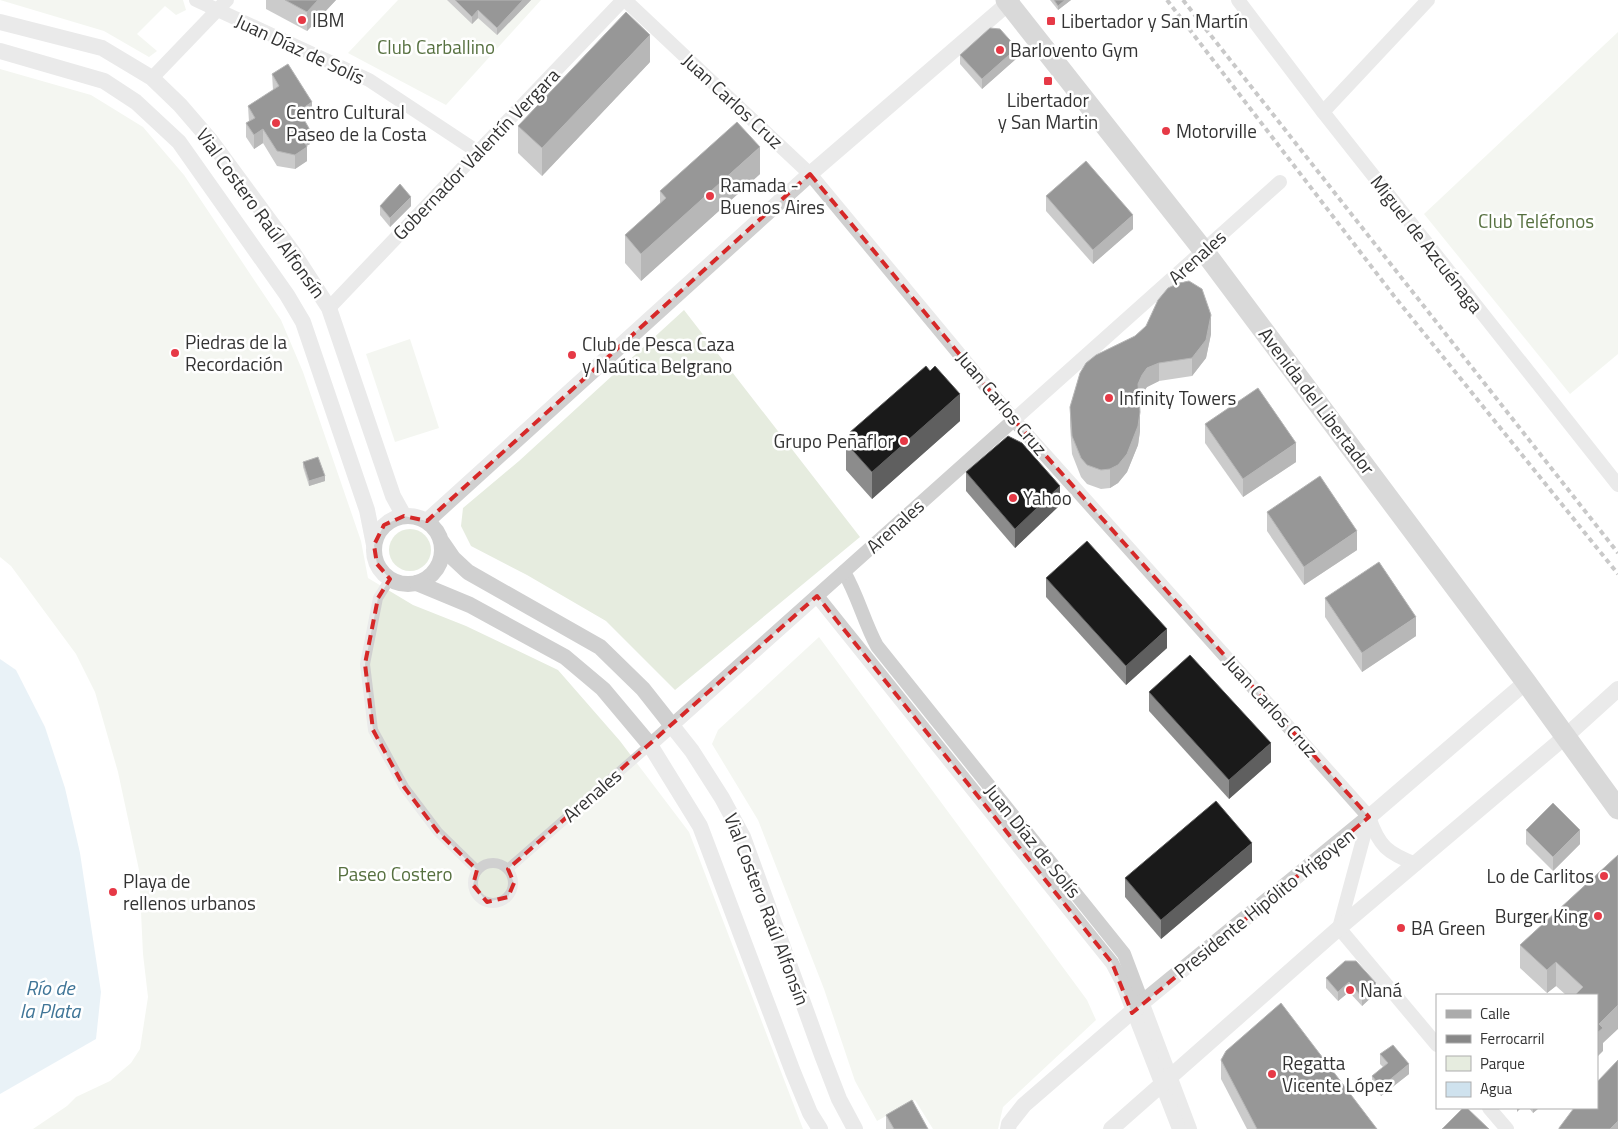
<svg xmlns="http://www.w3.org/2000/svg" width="1618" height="1129" font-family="'Titillium Web',sans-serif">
  <rect width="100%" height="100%" fill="#fff"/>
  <g fill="#e6ecdf">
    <path d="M0,0h183l3,10 -10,5 -11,-9 -28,28 20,17 -8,6 -45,-26z"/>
    <path d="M398,0h143l-95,105 -98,-52z"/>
    <path d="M1618,32v322l-48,40 -146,-180z"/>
    <path d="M0,69l91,26 52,32 41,48 97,145 22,52 58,169 7,37 45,27 53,21 92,44 62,71 69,91 114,297h-770l34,-23 9,-9 34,-16 21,-18 9,-14 8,-52 -5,-43 -4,-84 -21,-98 -23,-80 -19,-38 -65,-88 -11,-9z"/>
    <path d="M684,310l176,227 -185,153 -69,-69 -79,-46 -56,-29 -10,-20 2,-18 56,-47z"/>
    <path d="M410,339l29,89 -44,14 -29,-88z"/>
    <circle cx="410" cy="550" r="21"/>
    <path d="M819,637l268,363 9,20 -93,87 -5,22h-65l-18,-29 -38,21 -22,-40 -31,-92 -66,-169 -46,-76 6,-14z"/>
  </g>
  <path fill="#cfe2ee" d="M0,659l16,11 29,57 20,61 15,65 21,139 -5,47 -96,55z"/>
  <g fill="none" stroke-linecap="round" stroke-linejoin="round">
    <g stroke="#d0d0d0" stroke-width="10">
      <path d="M390,579l-12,19 -13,66 8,66 31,57 34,45 39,38"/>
      <circle cx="493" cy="883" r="20"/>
      <path d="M508,869l142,-124"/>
    </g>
    <g stroke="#d0d0d0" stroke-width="14">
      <path d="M196,0l173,80 109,72"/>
      <path d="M625,0l185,174 204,246 355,397c10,29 18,36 47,47"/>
      <path d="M1238,0l85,112 295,373"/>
      <path d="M152,78l75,-78"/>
      <path d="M1323,112l105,-112"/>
      <path d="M329,308l294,-308"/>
      <path d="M844,572c14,24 20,50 33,74l247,308 66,175"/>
      <path d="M817,596l295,367 9,17 58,149"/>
      <path d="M650,745l630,-563"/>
      <path d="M1369,817l-30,111 98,117"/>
      <path d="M1489,1108l18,21"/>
    </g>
    <g stroke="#d0d0d0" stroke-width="16">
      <path d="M0,22l102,26 50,30 28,27 31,36 83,113 35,54 64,188 11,20"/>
      <path d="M0,51l104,30 32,21 43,40 108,153 16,27 64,188 7,35"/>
      <circle cx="408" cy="550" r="34"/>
      <path d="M427,521l383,-347 202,-174"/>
      <path d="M442,542l11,16 15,14 132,75 43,42 49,62 30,47 21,39 79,218 17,44 16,30"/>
      <path d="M417,583l53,22 95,52 38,32 47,56 50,81 93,246 17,41 10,16"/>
      <path d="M1008,1129l1,-5 15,-19 119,-103 226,-185 157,-135"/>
      <path d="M1111,1129l228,-201 227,-192 52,-47"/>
    </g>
    <path stroke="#ababab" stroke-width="21" d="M1006,0l198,251 322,431 92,127"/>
    <g stroke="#888" stroke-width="4" stroke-dasharray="5 4" stroke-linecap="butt">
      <path d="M1167,0l227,296 224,278"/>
      <path d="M1183,0l435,553"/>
    </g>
  </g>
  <g fill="#8c8c8c">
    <path d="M266,0h70l-29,31 -41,-22z"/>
    <path d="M447,0h84l-34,35 -19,-17 -6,6z"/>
    <path d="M1050,0h21l-13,10z"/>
    <path d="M960,55l57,3 -35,31 -22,-25z"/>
    <path d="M650,62l-108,114 -24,-23v-27z"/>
    <path d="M272,74l40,43 -7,4 5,23 -4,2 1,15 -12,8 -18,-3 -14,-23 -9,6 -8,-12v-14l3,-1 -1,-16 25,-16z"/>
    <path d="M760,174l-119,107 -16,-18v-28l35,-31v-13z"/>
    <path d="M1046,196l87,33 -40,35 -47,-53z"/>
    <path d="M380,206h31l-21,21 -10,-12z"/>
    <path d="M1211,334l-5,24 -14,18 -33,5 -12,6 -5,7 -3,6 1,31 -2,14 -11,27 -9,11 -8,5 -9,1 -14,-5 -6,-7 -9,-23 -2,-28v-19l65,-71z"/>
    <path d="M930,371l30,50 -88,78 -26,-29v-27l3,-2v-8z"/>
    <path d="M1205,424l91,38 -53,35 -38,-54z"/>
    <path d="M303,462l22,19 -16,5 -6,-19z"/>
    <path d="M966,472l94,33 -45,43 -49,-57z"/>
    <path d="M1267,512l90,38 -53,35 -37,-54z"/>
    <path d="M1046,578l121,70 -41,37 -80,-88z"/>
    <path d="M1325,598l91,38 -54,36 -37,-55z"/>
    <path d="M1149,692l122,70 -42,37 -80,-88z"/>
    <path d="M1526,830l54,14 -27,27 -27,-27z"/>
    <path d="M1618,855l-15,188v8l-6,-56h-31l-10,-9 -9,7 -27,-25v-23z"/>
    <path d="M1252,862l-91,77 -36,-42v-19z"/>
    <path d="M1356,961l20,32 -14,13 -13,-14 -11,9 -12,-13v-10z"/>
    <path d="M1380,1054l29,20 -28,22 -9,-11v-9l11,-9 -3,-3z"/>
    <path d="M1221,1060l156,69h-130l-26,-50z"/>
    <path d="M1529,1108h10l-6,5z"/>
    <path d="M886,1115l42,14h-42z"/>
  </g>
  <g fill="#5f5f5f">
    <path d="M318,0h18l-29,31v-19z"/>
    <path d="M523,0h8l-34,35v-7z"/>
    <path d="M1065,0h6l-13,10v-4z"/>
    <path d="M478,10v8l-6,6v-7z"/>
    <path d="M650,35v27l-108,114v-28z"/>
    <path d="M1017,48v10l-35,31v-10z"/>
    <path d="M312,102v15l-13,8v-14z"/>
    <path d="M263,129v14l-9,6v-14z"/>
    <path d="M310,130v14l-9,5v-14z"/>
    <path d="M307,147v14l-12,8v-14z"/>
    <path d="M760,147v27l-119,107v-27z"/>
    <path d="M411,197v9l-21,21v-9z"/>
    <path d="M1133,215v14l-40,35v-14z"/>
    <path d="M1211,315v19l-5,24 -14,18v-18z"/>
    <path d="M1159,363v18l-12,6 -5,7 -4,9v-19l4,-9 5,-7z"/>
    <path d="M960,394v27l-88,78v-27z"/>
    <path d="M1140,412v19l-2,14 -11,27 -9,11 -8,5v-19z"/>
    <path d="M1296,443v19l-53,35v-18z"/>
    <path d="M325,476v5l-16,5v-5z"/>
    <path d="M1060,486v19l-45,43v-19z"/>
    <path d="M1357,531v19l-53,35v-18z"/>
    <path d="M1416,617v19l-54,36v-19z"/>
    <path d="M1167,629v19l-41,37v-19z"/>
    <path d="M1271,743v19l-42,37v-19z"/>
    <path d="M1580,830v14l-27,27v-14z"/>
    <path d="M1252,843v19l-91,77v-19z"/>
    <path d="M1556,962v24l-9,7v-23z"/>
    <path d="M1349,982v10l-11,9v-9z"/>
    <path d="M1376,983v10l-14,13v-9z"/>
    <path d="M1618,1005v24l-15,14v8l-6,6v-24l2,-9z"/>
    <path d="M1409,1064v10l-28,22v-9z"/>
    <path d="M1517,1108h4l-4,4z"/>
    <path d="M1533,1108h6l-6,5z"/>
    <path d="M1618,1121v8h-8z"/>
  </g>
  <g fill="#1a1a1a" stroke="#5f5f5f">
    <path d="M285,0h33l-11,12z"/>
    <path d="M455,0h68l-26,28 -19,-18 -6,7z"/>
    <path d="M1054,0h11l-7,6z"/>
    <path d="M626,12l24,23 -108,113 -24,-22z"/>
    <path d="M990,28l10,1 17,19 -35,31 -22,-24z"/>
    <path d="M288,64l24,38 -13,9 11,19 -9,5 6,12 -12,8 -18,-4 -14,-22 -9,6 -8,-12 9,-5 -7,-12 31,-20 -7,-12z"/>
    <path d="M737,122l23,25 -119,107 -16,-19 41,-37 -6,-7z"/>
    <path d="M1086,161l47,54 -40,35 -47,-54z"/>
    <path d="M400,184l11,13 -21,21 -10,-12z"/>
    <path d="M1189,281l13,8 9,26 -5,25 -14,18 -33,5 -12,5 -5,7 -4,9 2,28 -2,14 -11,28 -9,11 -8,4 -9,1 -14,-5 -6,-7 -9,-22 -2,-29 10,-34 6,-10 10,-8 39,-19 11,-10 12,-26 10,-12 11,-5z"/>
    <path d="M926,366l4,5 5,-5 25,28 -88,78 -26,-29 6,-5 -3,-5z"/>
    <path d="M1258,388l38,55 -53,36 -38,-55z"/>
    <path d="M1008,436l14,7 38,43 -45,43 -49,-57z"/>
    <path d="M318,457l7,19 -16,5 -6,-19z"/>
    <path d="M1320,476l37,55 -53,36 -37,-55z"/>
    <path d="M1087,541l80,88 -41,37 -80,-88z"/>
    <path d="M1379,562l37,55 -54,36 -37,-55z"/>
    <path d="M1190,655l81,88 -42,37 -80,-88z"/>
    <path d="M1216,801l36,42 -91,77 -36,-42z"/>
    <path d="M1553,803l27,27 -27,27 -27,-27z"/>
    <path d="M1618,855v150l-19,19 4,4 -6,5v-38h-22l8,-8 -27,-25 -9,8 -27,-25z"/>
    <path d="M1345,961h11l20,22 -14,14 -13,-15 -11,10 -12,-14z"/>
    <path d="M1281,1003l96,126h-120l-36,-69 5,-9z"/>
    <path d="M1393,1045l16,19 -28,23 -9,-11 16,-13 -8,-9z"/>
    <path d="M1618,1060v61l-8,8h-51v-1l15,-20h23v-26z"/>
    <path d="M912,1100l16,29h-34l-8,-14z"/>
    <path d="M1463,1108h4l22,21h-47z"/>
  </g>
  <path d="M0 0H1618V1129H0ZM810,174l204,246 355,397 -237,196 -20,-50 -295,-367 -309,273 6,14 -6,14 -21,5 -14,-17 4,-15 -39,-38 -34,-45 -31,-57 -8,-66 13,-66 12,-19 -13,-15 -3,-19 10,-20 20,-9 23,5z" fill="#fff" fill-opacity=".55" fill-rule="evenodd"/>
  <path fill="none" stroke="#d62828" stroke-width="4" stroke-dasharray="10 6" stroke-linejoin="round" d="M810,174l204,246 355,397 -237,196 -20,-50 -295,-367 -309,273 6,14 -6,14 -21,5 -14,-17 4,-15 -39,-38 -34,-45 -31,-57 -8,-66 13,-66 12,-19 -13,-15 -3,-19 10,-20 20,-9 23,5z"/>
  <g fill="#e63946" stroke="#fff" stroke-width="2">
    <circle cx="302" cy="20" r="5"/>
    <rect x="1046" y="16" width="10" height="10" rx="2.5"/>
    <circle cx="1000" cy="50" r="5"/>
    <rect x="1043" y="76" width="10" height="10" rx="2.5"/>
    <circle cx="276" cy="123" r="5"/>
    <circle cx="1166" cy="131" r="5"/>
    <circle cx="710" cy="196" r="5"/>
    <circle cx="175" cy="353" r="5"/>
    <circle cx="572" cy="355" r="5"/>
    <circle cx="1109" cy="398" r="5"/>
    <circle cx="904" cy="441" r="5"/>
    <circle cx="1013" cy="498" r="5"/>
    <circle cx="1604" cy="876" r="5"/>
    <circle cx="113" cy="892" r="5"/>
    <circle cx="1598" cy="916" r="5"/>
    <circle cx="1401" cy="928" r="5"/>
    <circle cx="1350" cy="990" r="5"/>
    <circle cx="1272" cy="1074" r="5"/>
  </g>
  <g text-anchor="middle" stroke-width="5" stroke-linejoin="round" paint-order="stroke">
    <g font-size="19" fill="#333" stroke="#fff" text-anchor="start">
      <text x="312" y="27">IBM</text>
      <text x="1061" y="28">Libertador y San Martín</text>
      <text x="1010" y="57">Barlovento Gym</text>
      <text x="1048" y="107" text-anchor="middle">Libertador<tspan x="1048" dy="22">y San Martin</tspan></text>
      <text x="286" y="119">Centro Cultural<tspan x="286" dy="22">Paseo de la Costa</tspan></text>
      <text x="1176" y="138">Motorville</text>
      <text x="720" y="192">Ramada -<tspan x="720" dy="22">Buenos Aires</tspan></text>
      <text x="185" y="349">Piedras de la<tspan x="185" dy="22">Recordación</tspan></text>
      <text x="582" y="351">Club de Pesca Caza<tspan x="582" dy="22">y Naútica Belgrano</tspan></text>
      <text x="1119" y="405">Infinity Towers</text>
      <text x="894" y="448" text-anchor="end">Grupo Peñaflor</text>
      <text x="1023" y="505">Yahoo</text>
      <text x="1594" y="883" text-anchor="end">Lo de Carlitos</text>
      <text x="123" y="888">Playa de<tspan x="123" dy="22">rellenos urbanos</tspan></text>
      <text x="1588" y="923" text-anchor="end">Burger King</text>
      <text x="1411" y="935">BA Green</text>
      <text x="1360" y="997">Naná</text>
      <text x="1282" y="1070">Regatta<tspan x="1282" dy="22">Vicente López</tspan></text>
    </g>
    <g font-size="19" fill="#56703f" stroke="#fff">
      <text x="436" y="54">Club Carballino</text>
      <text x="1536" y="228">Club Teléfonos</text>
      <text x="395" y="881">Paseo Costero</text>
    </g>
    <g font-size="19" fill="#333" stroke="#fff">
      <text transform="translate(300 49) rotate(25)" y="7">Juan Díaz de Solís</text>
      <text transform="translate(733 101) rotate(43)" y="7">Juan Carlos Cruz</text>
      <text transform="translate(476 154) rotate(-46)" y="7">Gobernador Valentín Vergara</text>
      <text transform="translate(261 213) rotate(54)" y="7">Vial Costero Raúl Alfonsín</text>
      <text transform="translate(1427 244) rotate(52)" y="7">Miguel de Azcuénaga</text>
      <text transform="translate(1197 257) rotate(-42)" y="7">Arenales</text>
      <text transform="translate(1317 401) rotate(53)" y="7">Avenida del Libertador</text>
      <text transform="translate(1002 403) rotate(50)" y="7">Juan Carlos Cruz</text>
      <text transform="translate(895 526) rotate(-42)" y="7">Arenales</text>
      <text transform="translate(1271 706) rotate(48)" y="7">Juan Carlos Cruz</text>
      <text transform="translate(592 795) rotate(-41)" y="7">Arenales</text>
      <text transform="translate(1033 841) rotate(51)" y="7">Juan Díaz de Solís</text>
      <text transform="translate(1264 903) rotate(-39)" y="7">Presidente Hipólito Yrigoyen</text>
      <text transform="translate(767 909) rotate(69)" y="7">Vial Costero Raúl Alfonsín</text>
    </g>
    <g font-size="20" font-style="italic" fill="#3f7597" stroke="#fff">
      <text x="50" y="995">Río de<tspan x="50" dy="23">la Plata</tspan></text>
    </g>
  </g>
  <rect x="1436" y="994" width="162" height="115" fill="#ffffff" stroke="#adadad"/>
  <rect x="1446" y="1010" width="25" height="8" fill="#ababab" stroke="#adadad"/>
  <text x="1480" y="1019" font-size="15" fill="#333333">Calle</text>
  <rect x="1446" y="1035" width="25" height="8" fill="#888888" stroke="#adadad"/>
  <text x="1480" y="1044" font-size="15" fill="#333333">Ferrocarril</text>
  <rect x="1446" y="1056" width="25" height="15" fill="#e6ecdf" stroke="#adadad"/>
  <text x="1480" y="1069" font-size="15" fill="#333333">Parque</text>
  <rect x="1446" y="1082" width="25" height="15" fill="#cfe2ee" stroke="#adadad"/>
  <text x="1480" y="1094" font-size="15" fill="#333333">Agua</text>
</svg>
